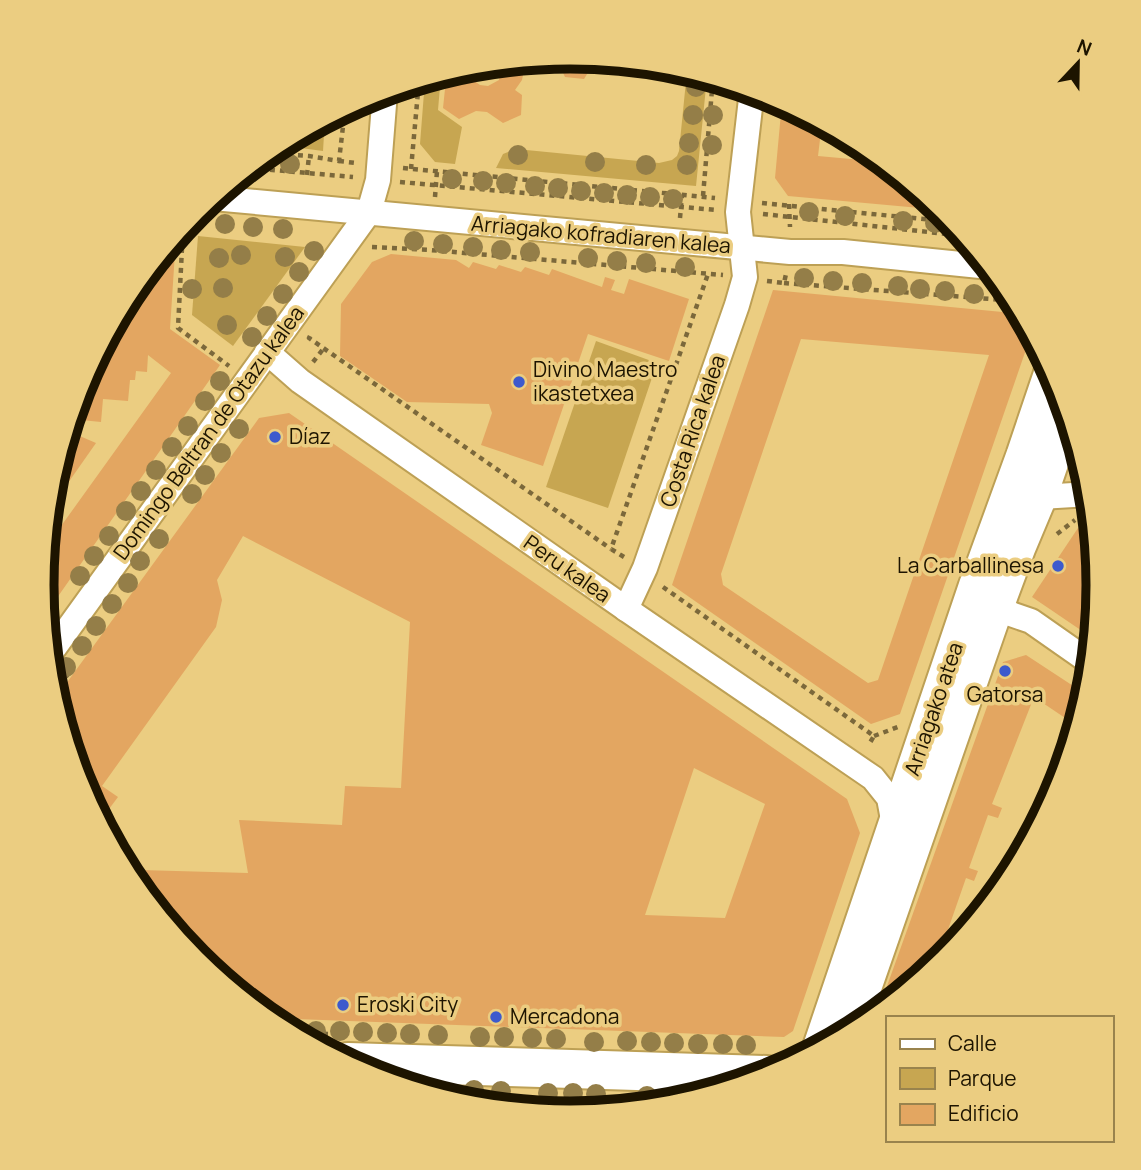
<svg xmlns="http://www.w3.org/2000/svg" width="1141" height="1170" font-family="Manrope,sans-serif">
  <rect width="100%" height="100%" fill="#ebcd81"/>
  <g fill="#c7a651">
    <path d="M687,71l20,6 -11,109 -200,-18 7,-14 13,-5 143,14 13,-3 5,-4 2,-5z"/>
    <path d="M441,75l-3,35 24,17 -7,37 -20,-2 -15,-18 5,-64z"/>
    <path d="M325,120l-2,31 -45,-6z"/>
    <path d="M198,236l107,11 -72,99 -41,-31z"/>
    <path d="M596,341l61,22 -49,145 -62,-21z"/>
  </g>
  <g fill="#e3a661" fill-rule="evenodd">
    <path d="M571,57l45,4 -3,4 -19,-2 -10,16 -19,-2 -8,-17 1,-2z"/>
    <path d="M516,62l7,13 -1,5 -7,10 7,5 -1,20 -18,8 -16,-11 -11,-1 -17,8 -16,-11 2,-19 7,-3 -5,-13 24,-7 -1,12 10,7 8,1 11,-6 1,-9 -9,-7z"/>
    <path d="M782,102l40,21 -4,33 66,6 58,48 -154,-14 -13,-18z"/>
    <path d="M176,237l-6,92 50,36 -175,250 -3,-30 4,-38 125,-174 -23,-18 -1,17 -11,-1 -1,9h-5l-2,21 -25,-2 -2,23 -30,-3 11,-37 3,-5 3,1v-7l43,-80z"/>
    <path d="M391,254l65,6 13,8 4,-6 23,7 3,-4 22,7 4,-5 24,8 3,-6 50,18 3,-10 10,3 -4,10 13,4 5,-15 60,20 -20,62 -81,-27 -45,132 -62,-21 11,-32 -3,-9 -82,-2 -67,-46 1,-52 31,-42z"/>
    <path d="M773,290l240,23 17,25 -130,376 -29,10 -199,-139zM801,339l188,16 -111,325 -10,3 -145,-98 -2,-11z"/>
    <path d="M289,413l558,386 13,34 -67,198 -9,6 -515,-19 -72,-60 -58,-70 1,-18 108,3 -9,-53 103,5 3,-39 56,2 9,-166 -167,-86 -26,44 5,20 -6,27 -114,159 16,11 -18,24 -18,-34 -27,-88 204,-281zM694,768l71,36 -40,114 -80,-3z"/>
    <path d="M68,431l28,12 -47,67 3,-28z"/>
    <path d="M1078,528l16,11 5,46 -4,40 -7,10 -56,-38z"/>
    <path d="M1026,655l61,40 -10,31 -43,-29 -42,107 10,4 -4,10 -10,-3 -19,53 9,3 -4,10 -8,-3 -31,89 -58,47 126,-352z"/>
    <path d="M528,1107l51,2 -1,4h-8l-42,-4z"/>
  </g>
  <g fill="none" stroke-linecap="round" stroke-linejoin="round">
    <g stroke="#bda055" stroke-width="28">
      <g id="minor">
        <path d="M213,198l577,54h53l147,15"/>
        <path d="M267,352l33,29 326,228 247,169 16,20 5,27"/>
        <path d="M1030,486l3,6 7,5 50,-3"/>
        <path d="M626,609l19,-41 92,-263 8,-28 -7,-65 14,-122"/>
        <path d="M996,609l35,12 60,42"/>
        <path d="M49,655l320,-443 9,-32 7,-88"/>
      </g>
    </g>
    <g stroke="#bda055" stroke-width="37">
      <g id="secondary">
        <path d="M849,1033l147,-424 23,-62 21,-50 28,-82"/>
        <path d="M819,1049l156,-462 48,-132 29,-86"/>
      </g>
    </g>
    <g stroke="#bda055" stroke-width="42">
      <path id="primary" d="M348,1062l419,13"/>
    </g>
    <g stroke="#7b683b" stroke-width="4.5" stroke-dasharray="5 5" stroke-linecap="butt">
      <path d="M268,153l41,3 30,5 6,-52"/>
      <path d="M339,161l17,2"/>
      <path d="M250,168l103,9"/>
      <path d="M403,168l312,30"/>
      <path d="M411,169l8,-88"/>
      <path d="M307,175l2,-19"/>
      <path d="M400,182l316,28"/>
      <path d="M703,196l10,-118"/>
      <path d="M435,197l2,-26"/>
      <path d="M762,203l191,19"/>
      <path d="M789,204l1,23"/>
      <path d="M763,214l202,22"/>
      <path d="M680,218l2,-23"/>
      <path d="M183,228l-5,100 51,38"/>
      <path d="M372,247l58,3 293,25"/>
      <path d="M767,281l17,2 2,-9"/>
      <path d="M784,283l220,17 12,3"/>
      <path d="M310,336l-1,2 302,211"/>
      <path d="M313,362l11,-14"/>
      <path d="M1057,534l18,-14"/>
      <path d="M624,557l-13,-8 97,-275"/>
      <path d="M663,587l211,149 -6,10"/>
      <path d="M54,693l14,-19"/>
      <path d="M874,736l24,-9"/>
      <path d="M293,1033l38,1"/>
    </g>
    <use href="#minor" stroke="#fff" stroke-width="24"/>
    <use href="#secondary" stroke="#fff" stroke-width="33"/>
    <use href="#primary" stroke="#fff" stroke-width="38"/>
  </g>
  <g fill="#947e48">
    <circle cx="696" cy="87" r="10"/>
    <circle cx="693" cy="115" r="10"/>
    <circle cx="713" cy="115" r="10"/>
    <circle cx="689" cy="143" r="10"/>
    <circle cx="712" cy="145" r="10"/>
    <circle cx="518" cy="155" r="10"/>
    <circle cx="595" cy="162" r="10"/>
    <circle cx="290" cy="164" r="10"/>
    <circle cx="646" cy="165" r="10"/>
    <circle cx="687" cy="165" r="10"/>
    <circle cx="452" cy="179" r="10"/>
    <circle cx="483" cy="181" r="10"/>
    <circle cx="506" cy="183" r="10"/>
    <circle cx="535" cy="186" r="10"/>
    <circle cx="558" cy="188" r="10"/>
    <circle cx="581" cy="191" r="10"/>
    <circle cx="604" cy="193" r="10"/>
    <circle cx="627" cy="195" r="10"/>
    <circle cx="650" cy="197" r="10"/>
    <circle cx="673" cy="199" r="10"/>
    <circle cx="809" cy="212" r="10"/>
    <circle cx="845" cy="216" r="10"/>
    <circle cx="903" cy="221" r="10"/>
    <circle cx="935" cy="223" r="10"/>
    <circle cx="225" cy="224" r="10"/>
    <circle cx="253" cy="227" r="10"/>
    <circle cx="283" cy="229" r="10"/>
    <circle cx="414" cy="241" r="10"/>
    <circle cx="443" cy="244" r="10"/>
    <circle cx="473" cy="247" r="10"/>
    <circle cx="501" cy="250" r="10"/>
    <circle cx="314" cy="251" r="10"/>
    <circle cx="530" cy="252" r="10"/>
    <circle cx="241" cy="255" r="10"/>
    <circle cx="285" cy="257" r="10"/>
    <circle cx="219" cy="258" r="10"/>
    <circle cx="588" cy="258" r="10"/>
    <circle cx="617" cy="261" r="10"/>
    <circle cx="646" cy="263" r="10"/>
    <circle cx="685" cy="267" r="10"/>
    <circle cx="299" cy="272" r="10"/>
    <circle cx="804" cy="278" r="10"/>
    <circle cx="833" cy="281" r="10"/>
    <circle cx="862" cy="283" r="10"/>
    <circle cx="898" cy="286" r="10"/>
    <circle cx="223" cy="288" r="10"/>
    <circle cx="192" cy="289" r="10"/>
    <circle cx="920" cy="289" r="10"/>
    <circle cx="945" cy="291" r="10"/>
    <circle cx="283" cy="294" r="10"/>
    <circle cx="974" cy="294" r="10"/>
    <circle cx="267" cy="316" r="10"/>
    <circle cx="227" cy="325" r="10"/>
    <circle cx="252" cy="337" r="10"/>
    <circle cx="220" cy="381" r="10"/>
    <circle cx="205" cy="401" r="10"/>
    <circle cx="188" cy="426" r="10"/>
    <circle cx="239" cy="429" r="10"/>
    <circle cx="172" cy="447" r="10"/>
    <circle cx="221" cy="453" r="10"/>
    <circle cx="156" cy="470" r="10"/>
    <circle cx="205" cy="475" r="10"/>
    <circle cx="141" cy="491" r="10"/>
    <circle cx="192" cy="494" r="10"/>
    <circle cx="126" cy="511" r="10"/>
    <circle cx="109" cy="536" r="10"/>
    <circle cx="159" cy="539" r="10"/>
    <circle cx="94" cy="556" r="10"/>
    <circle cx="140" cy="561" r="10"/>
    <circle cx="80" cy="576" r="10"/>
    <circle cx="128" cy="583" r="10"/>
    <circle cx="112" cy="604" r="10"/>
    <circle cx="96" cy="626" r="10"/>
    <circle cx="82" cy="646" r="10"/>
    <circle cx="66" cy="667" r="10"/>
    <circle cx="316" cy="1031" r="10"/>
    <circle cx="340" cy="1031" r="10"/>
    <circle cx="363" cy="1032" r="10"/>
    <circle cx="387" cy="1033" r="10"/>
    <circle cx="410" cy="1034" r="10"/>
    <circle cx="438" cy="1035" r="10"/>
    <circle cx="480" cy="1037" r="10"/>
    <circle cx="504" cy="1037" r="10"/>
    <circle cx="532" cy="1038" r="10"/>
    <circle cx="556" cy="1039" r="10"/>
    <circle cx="627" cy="1041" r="10"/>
    <circle cx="594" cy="1042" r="10"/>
    <circle cx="651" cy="1042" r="10"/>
    <circle cx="674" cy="1043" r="10"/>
    <circle cx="698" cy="1044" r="10"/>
    <circle cx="723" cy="1044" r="10"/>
    <circle cx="746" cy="1045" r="10"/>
    <circle cx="474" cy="1090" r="10"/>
    <circle cx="501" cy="1091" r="10"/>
    <circle cx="548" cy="1093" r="10"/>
    <circle cx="573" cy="1093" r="10"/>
    <circle cx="596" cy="1094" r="10"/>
    <circle cx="647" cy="1096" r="10"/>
  </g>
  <g fill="#3d5acd" stroke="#ebcd81" stroke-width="2.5">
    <circle cx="519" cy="382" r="7"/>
    <circle cx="275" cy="437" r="7"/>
    <circle cx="1058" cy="566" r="7"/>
    <circle cx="1005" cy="671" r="7"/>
    <circle cx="343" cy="1005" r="7"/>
    <circle cx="496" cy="1017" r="7"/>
  </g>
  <g text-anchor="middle" stroke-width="7" stroke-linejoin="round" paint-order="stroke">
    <g font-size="21" fill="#1d1400" stroke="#ebcd81">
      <text transform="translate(601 235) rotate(5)" y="7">Arriagako kofradiaren kalea</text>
      <text transform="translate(693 431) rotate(-71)" y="7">Costa Rica kalea</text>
      <text transform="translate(209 433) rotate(-54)" y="7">Domingo Beltran de Otazu kalea</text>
      <text transform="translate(567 569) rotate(35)" y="7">Peru kalea</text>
      <text transform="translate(934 709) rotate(-71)" y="7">Arriagako atea</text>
    </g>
    <g font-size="21" fill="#1d1400" stroke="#ebcd81" text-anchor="start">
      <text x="533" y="377">Divino Maestro<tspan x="533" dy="24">ikastetxea</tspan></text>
      <text x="289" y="444">Díaz</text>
      <text x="1044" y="573" text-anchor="end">La Carballinesa</text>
      <text x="1005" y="702" text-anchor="middle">Gatorsa</text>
      <text x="357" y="1012">Eroski City</text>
      <text x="510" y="1024">Mercadona</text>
    </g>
  </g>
  <path d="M0 0H1141V1170H0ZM54 585a516 516 0 1 1 1032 0a516 516 0 1 1-1032 0Z" fill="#ebcd81" fill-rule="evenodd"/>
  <path fill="none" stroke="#1d1400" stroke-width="9" d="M54 585a516 516 0 1 1 1032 0a516 516 0 1 1-1032 0Z"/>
  <rect x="886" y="1016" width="228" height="126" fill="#ebcd81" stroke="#99834d" stroke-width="2"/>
  <rect x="900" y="1039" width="35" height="10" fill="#ffffff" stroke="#99834d" stroke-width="2"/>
  <text x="948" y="1051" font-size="21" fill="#1d1400">Calle</text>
  <rect x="900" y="1068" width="35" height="21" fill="#c7a651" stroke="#99834d" stroke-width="2"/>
  <text x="948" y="1086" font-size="21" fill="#1d1400">Parque</text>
  <rect x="900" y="1104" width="35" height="21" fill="#e3a661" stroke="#99834d" stroke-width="2"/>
  <text x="948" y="1121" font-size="21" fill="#1d1400">Edificio</text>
  <g transform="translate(1078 63) rotate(22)" stroke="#ebcd81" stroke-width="5" paint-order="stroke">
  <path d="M0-5L12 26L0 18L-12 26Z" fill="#1d1400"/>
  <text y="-10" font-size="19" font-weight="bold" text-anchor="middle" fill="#1d1400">N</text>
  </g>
</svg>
